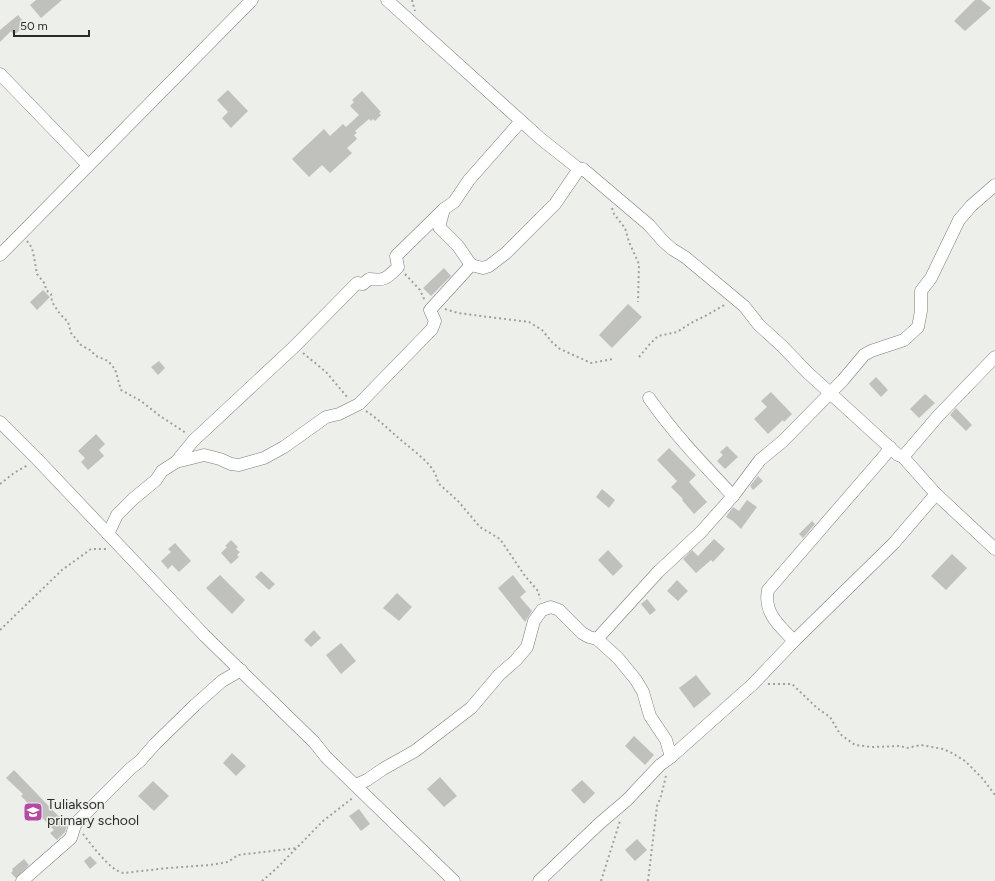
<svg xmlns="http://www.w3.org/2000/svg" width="995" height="881" font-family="Figtree,sans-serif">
  <rect width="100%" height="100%" fill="#edefeb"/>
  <g fill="#c0c1bd">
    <path d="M36,0h26l-21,18 -11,-13z"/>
    <path d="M975,0h6l10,8 -26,23 -11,-10z"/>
    <path d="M18,15l8,10 -12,10 -3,-4 -11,11v-12z"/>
    <path d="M228,90l20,21 -17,17 -9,-10 6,-6 -11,-12z"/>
    <path d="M362,91l19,21 -2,1 2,2 -6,6 -2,-2 -2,2 -2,-2 -14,12 2,2 -3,2 3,4 -10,9 5,5 -22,20 -8,-8 -13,12 -17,-18 32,-30 6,7 13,-12 3,3 13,-12 -9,-9 4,-4 -2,-2z"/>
    <path d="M444,268l7,8 -20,20 -8,-8z"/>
    <path d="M43,290l7,7 -13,13 -7,-8z"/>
    <path d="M628,304l14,13 -30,31 -13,-13z"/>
    <path d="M159,361l6,7 -7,7 -7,-8z"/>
    <path d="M876,377l12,13 -7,7 -12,-13z"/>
    <path d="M771,392l21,22 -8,8 -1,-2 -15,14 -14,-15 13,-12 -6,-6z"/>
    <path d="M925,394l10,9 -16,15 -9,-9z"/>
    <path d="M956,408l16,17 -6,6 -16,-16z"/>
    <path d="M96,434l9,10 -6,6 5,6 -16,14 -7,-8 4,-4 -7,-7z"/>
    <path d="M727,446l11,11 -13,12 -8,-8 6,-6 -3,-3z"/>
    <path d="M669,448l27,27 -7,7 18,20 -13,12 -12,-14 1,-1 -12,-12 6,-6 -20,-21z"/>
    <path d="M758,476l5,5 -10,9 -3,-4z"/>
    <path d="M602,489l13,11 -6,8 -13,-11z"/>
    <path d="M747,500l10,7 -16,22 -8,-8 -7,-4 7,-10 6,4z"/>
    <path d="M812,521l3,3 -12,14 -4,-4z"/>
    <path d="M714,539l11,10 -12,13 -2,-2 -15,13 -13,-14 9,-9 6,6z"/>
    <path d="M231,540l7,7 -2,2 4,3 -3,3 2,2 -8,7 -10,-11 6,-6 -2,-1z"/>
    <path d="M175,543l16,18 -12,11 -7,-7 -4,4 -7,-8 10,-9 -3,-3z"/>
    <path d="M608,550l15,16 -10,10 -15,-16z"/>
    <path d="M952,554l15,14 -21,22 -15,-14z"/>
    <path d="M261,571l14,13 -6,6 -14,-13z"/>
    <path d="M220,575l25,25 -13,14 -26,-26z"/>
    <path d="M513,575l13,17 -6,5 12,14 -7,11 -27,-34z"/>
    <path d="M677,580l11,11 -10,10 -11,-10z"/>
    <path d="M397,593l15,14 -13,14 -16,-13z"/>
    <path d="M647,599l9,11 -6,5 -9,-11z"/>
    <path d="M314,630l7,8 -10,9 -7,-7z"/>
    <path d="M341,643l15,18 -15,13 -15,-19z"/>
    <path d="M696,675l15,19 -17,14 -15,-20z"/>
    <path d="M634,736l20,19 -9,10 -20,-19z"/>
    <path d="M232,753l14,13 -10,10 -13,-13z"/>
    <path d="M14,770l53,55 -2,7 -8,8 -7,-7 4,-3 -33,-34 2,-2 -17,-16z"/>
    <path d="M440,777l17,19 -13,11 -17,-18z"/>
    <path d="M582,780l13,13 -11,11 -13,-14z"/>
    <path d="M153,781l16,15 -15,15 -16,-15z"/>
    <path d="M359,809l11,15 -9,7 -12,-15z"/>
    <path d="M637,839l10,11 -12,11 -10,-11z"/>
    <path d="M90,856l7,7 -7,6 -6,-8z"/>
    <path d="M24,859l5,6 -13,13 -5,-5 2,-2 -1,-2z"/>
  </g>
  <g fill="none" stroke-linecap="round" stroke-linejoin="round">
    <g stroke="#7c7e7a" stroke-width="13">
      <g id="minor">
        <path d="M387,0l154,139 38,30h4l66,56 14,16 9,8 13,8 59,49 15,19 23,21 25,26 91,83 5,2 33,37 59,55"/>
        <path d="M0,74l88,91"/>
        <path d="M0,255l252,-255"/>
        <path d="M471,265l-13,-19 -19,-19 5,-18 10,-7 15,-22 52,-59"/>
        <path d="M649,398c25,36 55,67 84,98"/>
        <path d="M0,422l37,37 168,177 109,106 12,15 128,124"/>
        <path d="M903,457l35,-41 57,-59"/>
        <path d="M176,462l28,-7 16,4 11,5 8,1 25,-7 20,-11 42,-30 13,-3 20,-10 73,-75 3,-8 -5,-11 41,-45 12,3 6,-2 17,-13 49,-49 24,-35"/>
        <path d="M108,534l9,-19 16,-16 23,-19 6,-9 14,-9 17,-21 102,-95 62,-63 6,1 6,-5c16,2 18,-1 29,-12l-2,-11 48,-47"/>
        <path d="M597,639l61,-67 43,-40 32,-36 27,-36 23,-19 60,-61 21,-25 7,-4 33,-11 14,-13 3,-16v-20l10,-13 28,-58 12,-14 24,-21"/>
        <path d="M794,641c-14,-15 -31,-28 -26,-51l117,-135 5,-8"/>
        <path d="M356,785l11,-5 16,-11 32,-18 56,-43 28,-33 17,-15 11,-13 7,-26 8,-11 9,-3 8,3 23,23 7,4 8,2 21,19 18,22 7,12 7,24 16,24 5,17"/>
        <path d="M22,881l49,-43 4,-13 3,-4 52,-52 10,-8 15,-17 40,-39 27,-24 19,-11"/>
        <path d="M539,881l61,-58 27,-23 33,-35 11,-8 82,-73 41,-43 100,-98 42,-49"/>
      </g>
    </g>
    <g stroke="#a0a19e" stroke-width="2" stroke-dasharray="2 3" stroke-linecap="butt">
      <path d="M412,0l3,11"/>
      <path d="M612,208l2,6 11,14 4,14 10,22 -1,38"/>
      <path d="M27,241l5,7 2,9 3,17 8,10 1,6 5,4 1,8 8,12 8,8 3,11 10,12 9,5 6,6 12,5 7,8 6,21 20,11 19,15 26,17"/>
      <path d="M405,274l15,16 5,11"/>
      <path d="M445,309l13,4 23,3 48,6 13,8 10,12 8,7 20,9 11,5 22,-4"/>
      <path d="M303,353l23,19 22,26"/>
      <path d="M639,357l10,-12 9,-9 19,-4 14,-9 16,-8 19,-11"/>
      <path d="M366,411c15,10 27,23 41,34 12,10 29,22 31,38l20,18 22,26 20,12 25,37 13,15 2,8"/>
      <path d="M0,484l14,-11 14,-8"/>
      <path d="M0,630l62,-60 29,-21h17"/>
      <path d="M768,684h24l25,24 13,9 10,17 15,11 17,2 28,-1 7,2 14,-3 22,4 9,4 13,8 18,18 12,16"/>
      <path d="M83,834c8,10 28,38 41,39l44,-5 42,-3 18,-3 10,-7 59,-7"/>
      <path d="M262,881l15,-13 46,-47 31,-24"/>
      <path d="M601,881l19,-60"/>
      <path d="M648,881l9,-75 4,-10 5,-20"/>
    </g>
    <use href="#minor" stroke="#fff" stroke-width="12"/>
  </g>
  <defs>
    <g id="school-square" transform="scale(1)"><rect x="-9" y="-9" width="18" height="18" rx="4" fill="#b748a5" stroke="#edefeb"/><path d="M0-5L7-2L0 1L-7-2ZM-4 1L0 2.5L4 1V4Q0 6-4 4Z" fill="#fff"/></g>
  </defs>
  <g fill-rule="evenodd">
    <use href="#school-square" x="33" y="812"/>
  </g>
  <g text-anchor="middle" stroke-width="3" stroke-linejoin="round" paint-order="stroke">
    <g font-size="14" fill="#2c2c2b" stroke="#edefeb" text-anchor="start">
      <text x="47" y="809">Tuliakson<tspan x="47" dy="16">primary school</tspan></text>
    </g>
  </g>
  <path d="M14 30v6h75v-6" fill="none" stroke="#2c2c2b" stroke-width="2"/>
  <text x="20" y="30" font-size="12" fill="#2c2c2b" stroke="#edefeb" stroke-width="3" paint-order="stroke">50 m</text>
</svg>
